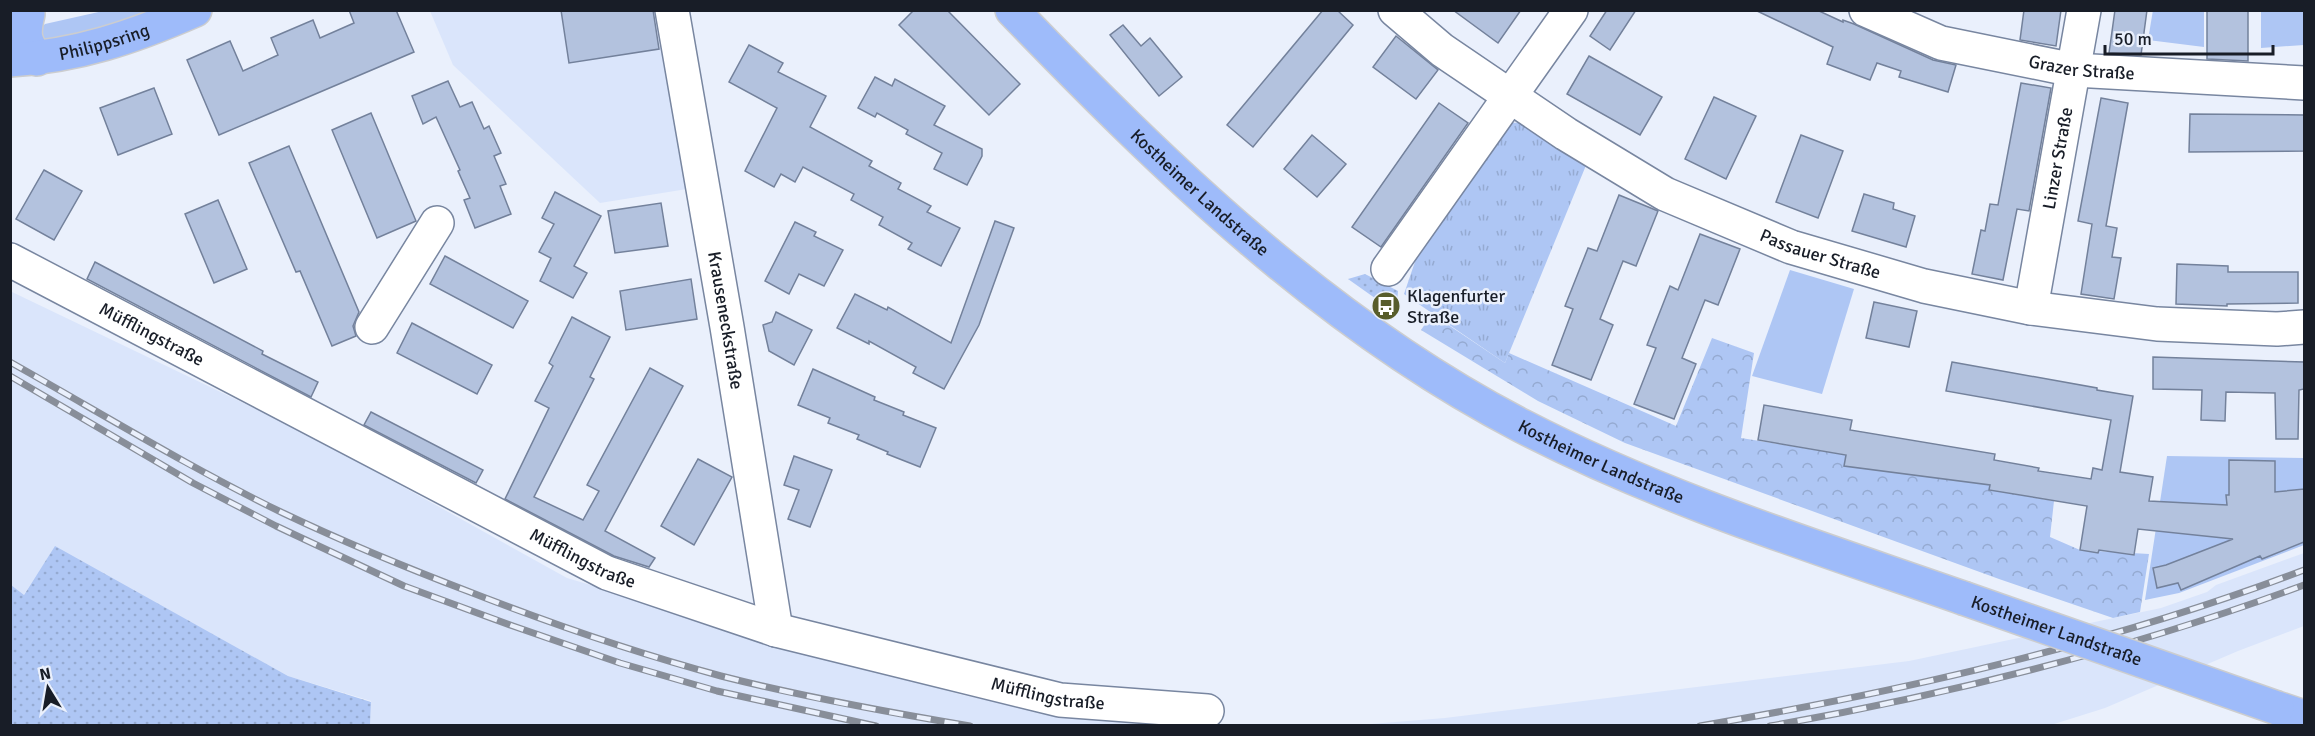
<svg xmlns="http://www.w3.org/2000/svg" width="2315" height="736" font-family="Signika,sans-serif">
  <defs>
    <pattern id="grass-dots" width="8" height="8" patternUnits="userSpaceOnUse" patternTransform="scale(1.5)"><rect width="8" height="8" fill="#aec6f4"/><path d="M2 2h.1M6 6h.1" fill="none" stroke="#95aad1" stroke-width="1.8" stroke-linecap="round"/></pattern>
    <pattern id="forest-crowns" width="20" height="18" patternUnits="userSpaceOnUse" patternTransform="scale(1.5)"><rect width="20" height="18" fill="#aec6f4"/><path d="M2 6a3 3 0 1 1 6 0M12 15a3 3 0 1 1 6 0" fill="none" stroke="#95aad1"/></pattern>
    <pattern id="park-tufts" width="24" height="20" patternUnits="userSpaceOnUse" patternTransform="scale(1.5)"><rect width="24" height="20" fill="#aec6f4"/><path d="M3 7l-1-3M5 7V3M7 7l1-3M15 17l-1-3M17 17v-4M19 17l1-3" fill="none" stroke="#95aad1"/></pattern>
  </defs>
  <rect width="100%" height="100%" fill="#eaf0fc"/>
  <g fill="#dae5fb">
    <path d="M430,11h243l14,178 -87,14 -147,-138z"/>
    <path d="M10,291l298,143 259,144 395,117 97,19 152,11h-841l1,-24 -83,-25 -233,-129 -32,49 -12,-11z"/>
    <path d="M2304,553v73l-66,25 -133,57 -54,17 -705,1 99,-8 464,-57 252,-53 46,-16 9,-7z"/>
  </g>
  <g fill="url(#grass-dots)">
    <path d="M1365,274l33,17 -2,22 -48,-34z"/>
    <path d="M55,546l233,130 83,26 -1,23h-359v-140l13,10z"/>
  </g>
  <path fill="url(#forest-crowns)" d="M1432,314l73,49 4,-10 167,73 36,-88 42,15 -13,85 105,17 144,30v5l64,11 -4,36 30,13 69,4 -9,58 -27,6 -114,-39 -374,-136 -87,-42 -117,-71z"/>
  <path fill="url(#park-tufts)" d="M1528,122l61,36 -84,205 -101,-69 15,-44 92,-127z"/>
  <g fill="#aec6f4">
    <path d="M2153,10l51,1v36l-56,-7z"/>
    <path d="M103,11h65l-122,35 -8,-15 7,-7z"/>
    <path d="M2261,11h43v34l-43,3z"/>
    <path d="M1790,270l64,19 -32,105 -70,-18z"/>
    <path d="M2167,456l137,2v87l-125,48 -34,7z"/>
  </g>
  <g fill="#b3c2de" stroke="#73819b" stroke-width="1.5">
    <path d="M349,10h47l18,42 -195,83 -32,-75 43,-19 13,30 35,-16 -7,-17 42,-18 7,18 34,-15z"/>
    <path d="M561,10h92l6,39 -90,14z"/>
    <path d="M914,10h33l73,74 -31,31 -90,-90z"/>
    <path d="M1323,10h14l16,15 -100,122 -26,-22z"/>
    <path d="M1453,10h68l-23,33z"/>
    <path d="M1607,10h29l-26,40 -20,-14z"/>
    <path d="M1755,10h62l26,12v-2l11,4 79,36 23,5 -8,27 -49,-15 2,-6 -24,-8 -7,17 -43,-16 6,-17z"/>
    <path d="M2024,10h37l-5,36 -36,-6z"/>
    <path d="M2115,10h32l-6,45 -32,-2z"/>
    <path d="M2207,10h41v51l-41,-2z"/>
    <path d="M1123,25l18,21 9,-8 32,39 -23,19 -49,-61z"/>
    <path d="M1396,36l42,34 -22,29 -43,-32z"/>
    <path d="M749,45l34,18 -5,9 48,24 -16,31 62,34 -3,5 32,17 -3,6 33,17 -4,6 33,16 -19,38 -33,-17 4,-6 -33,-18 4,-8 -32,-17 3,-6 -51,-27 -8,15 -14,-8 -7,13 -29,-16 32,-63 -48,-26z"/>
    <path d="M1589,56l73,41 -22,38 -73,-41z"/>
    <path d="M875,77l17,9 3,-7 50,27 -11,19 48,24v7l-15,29 -33,-16 8,-16 -36,-19 2,-4 -31,-17 -2,4 -17,-9z"/>
    <path d="M448,81l12,26 12,-5 12,27 5,-3 12,27 -7,3 12,28 -6,2 11,28 -36,14 -11,-28 6,-2 -12,-27 2,-1 -24,-53 -13,7 -11,-28z"/>
    <path d="M2021,83l30,5 -22,123 -12,-2 -14,71 -31,-6 9,-44 4,1 5,-27 8,1z"/>
    <path d="M154,88l18,46 -54,21 -18,-47z"/>
    <path d="M1714,97l42,19 -30,63 -41,-20z"/>
    <path d="M2101,98l27,5 -22,123 11,2 -5,29 9,1 -7,41 -33,-5 11,-70 -14,-3z"/>
    <path d="M1439,103l29,20 -87,124 -29,-20z"/>
    <path d="M371,113l45,108 -39,17 -45,-108z"/>
    <path d="M2190,114l114,1v36l-115,1z"/>
    <path d="M1312,135l34,29 -29,33 -33,-28z"/>
    <path d="M1801,135l42,16 -25,67 -42,-16z"/>
    <path d="M289,146l70,166 -6,14 3,10 -24,10 -32,-75 -4,1 -47,-109z"/>
    <path d="M44,170l38,21 -28,49 -38,-21z"/>
    <path d="M555,192l46,24 -27,50 13,7 -14,25 -33,-17 11,-23 -12,-6 15,-28 -12,-6z"/>
    <path d="M1864,194l30,9 -1,6 22,7 -9,31 -54,-16z"/>
    <path d="M1619,195l39,16 -22,55 -13,-5 -23,58 13,6 -22,55 -39,-15 21,-56 -8,-3 23,-58 9,3z"/>
    <path d="M218,200l29,69 -33,14 -29,-69z"/>
    <path d="M661,203l7,43 -53,7 -7,-42z"/>
    <path d="M995,221l19,7 -35,97 -35,64 -31,-16 3,-6 -47,-26v3l-32,-16 18,-34 32,16 1,-3 63,36z"/>
    <path d="M795,222l21,10 -2,4 29,14 -19,36 -25,-12 -10,20 -24,-13z"/>
    <path d="M1700,234l40,15 -22,56 -13,-5 -23,58 14,6 -22,55 -40,-15 22,-56 -9,-3 23,-59 8,4z"/>
    <path d="M445,256l83,45 -15,27 -83,-44z"/>
    <path d="M95,262l168,89 -1,3 56,28 -7,15 -224,-118z"/>
    <path d="M2177,264l51,2v6h70v31l-71,1v2l-51,-2z"/>
    <path d="M691,279l6,40 -71,11 -6,-39z"/>
    <path d="M1874,302l43,9 -8,36 -43,-9z"/>
    <path d="M776,312l36,18 -18,35 -25,-14 -6,-26 9,-3z"/>
    <path d="M572,317l38,20 -20,40 4,2 -60,118 49,23 16,-29 -12,-6 63,-117 33,18 -78,145 50,27 -6,9 -35,-11 -109,-57 44,-91 -14,-7 18,-35 -4,-3z"/>
    <path d="M412,323l80,42 -15,29 -80,-41z"/>
    <path d="M2153,357l151,5v27l-5,1 -1,49h-22l-1,-46 -49,-1 -1,29 -24,-1 1,-30 -49,-1z"/>
    <path d="M1952,362l145,26v2l36,6 -13,76 33,5 -4,24 78,4 -1,-10h3v-35l46,1v31l29,-3v53l-42,17 -2,-3 -79,34 -3,-7 -21,5 -4,-20 13,-3 67,-26 -95,-10 -4,26 -35,-5 -1,3 -18,-3 7,-44 -98,-16 1,-5 -146,-19 2,-11 -88,-15 6,-35 88,15 -2,10 145,24 -1,6 45,8 -1,3 53,8 2,-11 9,2 9,-50 -165,-29z"/>
    <path d="M813,369l62,28 -1,3 30,12 -1,3 33,13 -16,39 -33,-13 1,-2 -31,-13 2,-4 -31,-12 2,-5 -32,-13z"/>
    <path d="M371,412l112,58 -7,13 -112,-58z"/>
    <path d="M794,456l38,14 -22,57 -22,-8 11,-29 -15,-5z"/>
    <path d="M698,459l34,18 -38,68 -33,-19z"/>
  </g>
  <g fill="none" stroke-linecap="round" stroke-linejoin="round">
    <g stroke="#7886a0" stroke-width="36">
      <g id="minor">
        <path id="s1" d="M672,10l55,317 49,303"/>
        <path id="s2" d="M1395,10l47,40 124,84 99,60 126,53 133,39 107,22 126,16 120,5 27,-2"/>
        <path id="s3" d="M1866,10l75,33 133,27 230,13"/>
        <path id="s4" d="M10,260l597,313 169,57 284,70 147,11"/>
        <path d="M1388,269l183,-259"/>
        <path id="s5" d="M2031,308l53,-298"/>
        <path d="M372,327l65,-104"/>
      </g>
    </g>
    <g stroke="#cccdcf" stroke-width="36">
      <g id="major">
        <path id="s6" d="M1012,10c153,158 313,314 510,416 141,73 292,120 441,172"/>
        <path d="M28,14c-5,21 -4,27 9,45"/>
        <path id="s7" d="M10,60c68,-4 123,-23 185,-50"/>
        <path d="M2277,708l27,9"/>
      </g>
    </g>
    <use href="#minor" stroke="#fff" stroke-width="33"/>
    <use href="#major" stroke="#9ebbfa" stroke-width="33"/>
    <g stroke="#888e99" stroke-width="7">
      <g id="rail">
        <path d="M10,362c91,51 180,106 273,151 61,29 124,55 187,79 82,32 166,61 251,84 82,21 166,36 249,50"/>
        <path d="M10,376l183,107 83,43 128,60 109,40 107,37 97,28 159,35"/>
        <path d="M1700,726c205,-35 409,-82 604,-156"/>
        <path d="M1770,726c182,-32 361,-77 534,-141"/>
      </g>
    </g>
    <use href="#rail" stroke="#eaf0fc" stroke-width="4.5" stroke-dasharray="14" stroke-linecap="butt"/>
    <g stroke="#cccdcf" stroke-width="36" stroke-linecap="butt">
      <g id="major-bridge">
        <path id="s8" d="M1963,598l314,110"/>
      </g>
    </g>
    <use href="#major-bridge" stroke="#9ebbfa" stroke-width="33"/>
  </g>
  <defs>
    <g id="bus-disc" transform="scale(1.5)"><circle r="9.5" fill="#585d2b" stroke="#eaf0fc"/><path d="M-5-6H5V4H4V6H2V4H-2V6H-4V4H-5ZM-3.5-4V0h7V-4ZM-3.5 1.2v1.5H-2V1.2ZM2 1.2v1.5H3.5V1.2Z" fill="#fff"/></g>
  </defs>
  <g fill-rule="evenodd">
    <use href="#bus-disc" x="1386" y="306"/>
  </g>
  <g text-anchor="middle" stroke-width="5" stroke-linejoin="round" paint-order="stroke">
    <g font-size="18" fill="#181d27" stroke="#eaf0fc">
      <text dy="6" stroke="none"><textPath href="#s7" startOffset="96">Philippsring</textPath></text>
      <text dy="6" stroke="none"><textPath href="#s3" startOffset="225">Grazer Straße</textPath></text>
      <text dy="6" stroke="none"><textPath href="#s5" startOffset="152">Linzer Straße</textPath></text>
      <text dy="6" stroke="none"><textPath href="#s6" startOffset="262">Kostheimer Landstraße</textPath></text>
      <text dy="6" stroke="none"><textPath href="#s2" startOffset="494">Passauer Straße</textPath></text>
      <text dy="6" stroke="none"><textPath href="#s1" startOffset="315">Krauseneckstraße</textPath></text>
      <text dy="6" stroke="none"><textPath href="#s4" startOffset="160">Müfflingstraße</textPath></text>
      <text dy="6" stroke="none"><textPath href="#s6" startOffset="748">Kostheimer Landstraße</textPath></text>
      <text dy="6" stroke="none"><textPath href="#s4" startOffset="646">Müfflingstraße</textPath></text>
      <text dy="6" stroke="none"><textPath href="#s8" startOffset="99">Kostheimer Landstraße</textPath></text>
      <text dy="6" stroke="none"><textPath href="#s4" startOffset="1132">Müfflingstraße</textPath></text>
    </g>
    <g font-size="18" fill="#181d27" stroke="#eaf0fc" text-anchor="start">
      <text x="1407" y="302">Klagenfurter<tspan x="1407" dy="21">Straße</tspan></text>
    </g>
  </g>
  <rect width="2315" height="736" fill="none" stroke="#181d27" stroke-width="24"/>
  <g transform="translate(48 688) rotate(349)" stroke="#eaf0fc" stroke-width="4.5" paint-order="stroke">
  <path d="M0-4.5L10 22L0 15L-10 22Z" fill="#181d27"/>
  <text y="-9" font-size="16" font-weight="bold" text-anchor="middle" fill="#181d27">N</text>
  </g>
  <path d="M2105 45v9h168v-9" fill="none" stroke="#181d27" stroke-width="3"/>
  <text x="2114" y="45" font-size="18" fill="#181d27" stroke="#eaf0fc" stroke-width="4.5" paint-order="stroke">50 m</text>
</svg>
